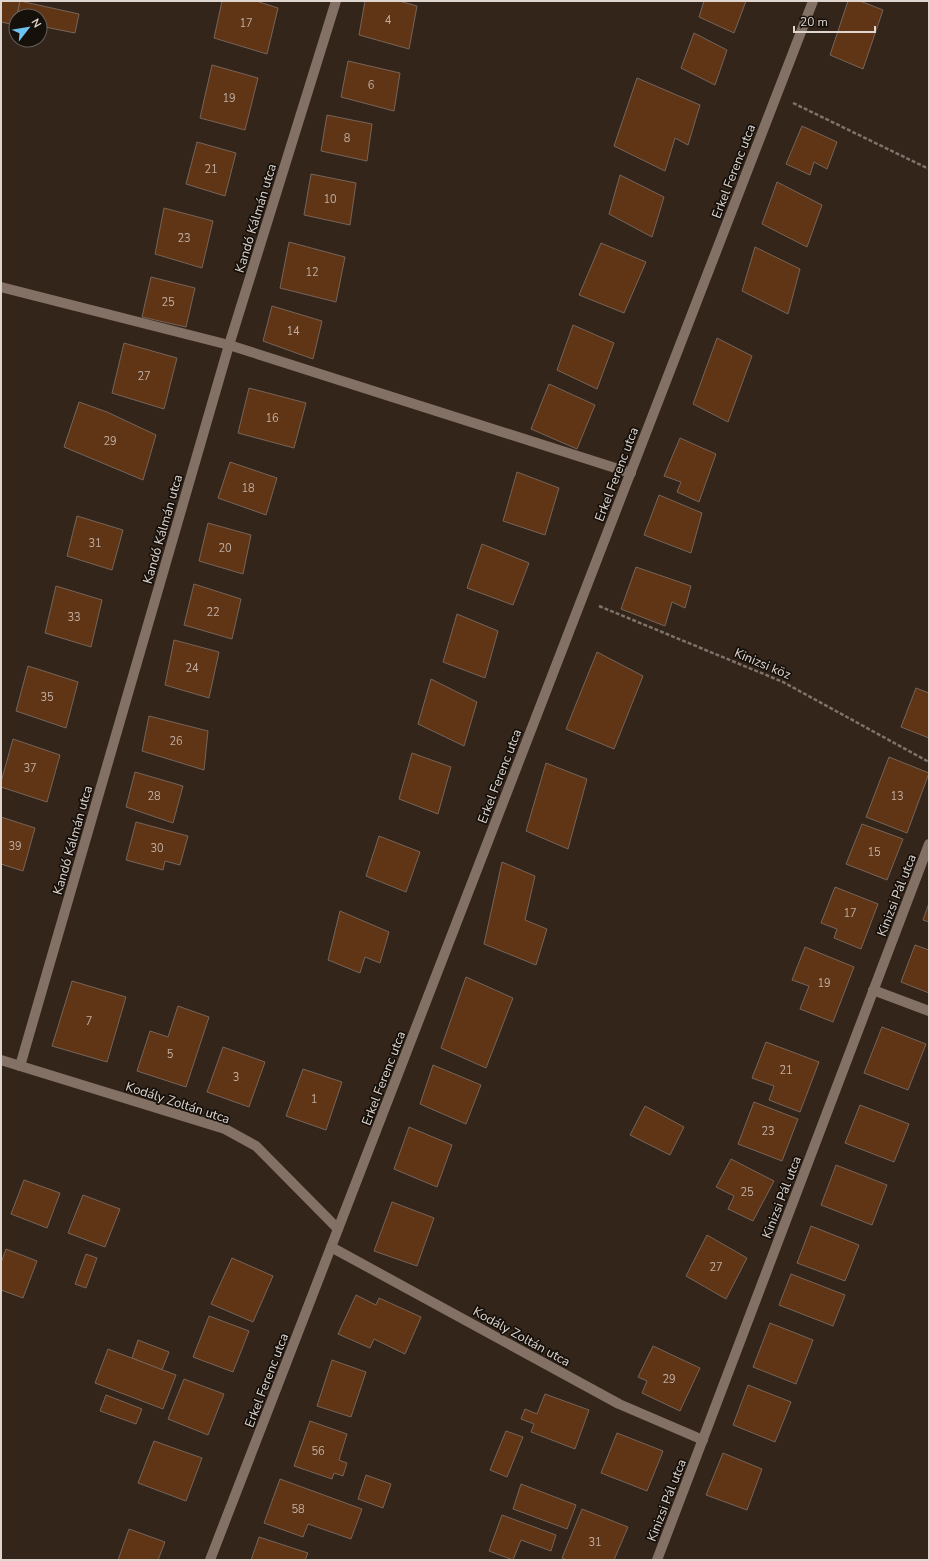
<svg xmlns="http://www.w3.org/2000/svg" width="930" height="1561" font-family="'Nunito Sans',sans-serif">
  <rect width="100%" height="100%" fill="#34251b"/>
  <g fill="#603516" stroke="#766459">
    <path d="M1,1h19l-5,24 -14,-3z"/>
    <path d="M20,1l59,13 -4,19 -35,-7v-10h-23z"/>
    <path d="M222,1h34l22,7 -11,46 -53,-16z"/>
    <path d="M365,1h34l18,5 -8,43 -50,-14z"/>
    <path d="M704,1h42l-12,32 -35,-16z"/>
    <path d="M848,1h12l23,9 -20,59 -33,-14z"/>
    <path d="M694,33l33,17 -12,35 -34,-17z"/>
    <path d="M348,61l52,12 -6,38 -53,-14z"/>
    <path d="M212,65l46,13 -13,52 -45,-12z"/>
    <path d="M637,78l63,27 -12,40 -13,-7 -10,33 -51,-25z"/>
    <path d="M327,115l45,9 -5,37 -46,-10z"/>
    <path d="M802,126l35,16 -10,27 -13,-7 -4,13 -24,-11z"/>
    <path d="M197,142l39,11 -11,43 -39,-12z"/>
    <path d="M311,174l45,9 -6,42 -46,-10z"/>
    <path d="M620,175l44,22 -12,40 -43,-23z"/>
    <path d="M777,182l45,23 -15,42 -45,-23z"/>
    <path d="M164,208l49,13 -11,47 -47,-14z"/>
    <path d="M289,242l56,15 -9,45 -56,-14z"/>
    <path d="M601,243l45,19 -22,51 -45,-18z"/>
    <path d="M755,247l45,22 -12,45 -46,-23z"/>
    <path d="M151,277l44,11 -9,39 -44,-10z"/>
    <path d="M272,306l50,15 -9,38 -50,-18z"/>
    <path d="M573,325l41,18 -17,46 -40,-19z"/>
    <path d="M717,338l35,18 -24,66 -35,-18z"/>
    <path d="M124,343l53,15 -13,51 -52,-16z"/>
    <path d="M549,384l46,21 -18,44 -46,-20z"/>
    <path d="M249,388l57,15 -12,45 -56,-15z"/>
    <path d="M79,402l28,10 49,23 -13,45 -79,-33z"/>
    <path d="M680,438l36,16 -17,48 -22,-10 4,-10 -17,-6z"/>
    <path d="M230,462l47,16 -11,37 -48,-17z"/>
    <path d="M517,472l42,16 -14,47 -42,-14z"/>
    <path d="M659,495l43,18 -11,40 -47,-18z"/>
    <path d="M77,516l46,14 -11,40 -45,-14z"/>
    <path d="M208,523l43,12 -8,39 -44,-13z"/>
    <path d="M482,544l47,19 -16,42 -46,-17z"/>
    <path d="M636,567l55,19 -6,22 -13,-6 -7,24 -44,-17z"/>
    <path d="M194,584l47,15 -9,40 -48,-14z"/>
    <path d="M56,586l46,14 -11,47 -46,-14z"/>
    <path d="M457,614l41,17 -13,47 -42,-16z"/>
    <path d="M174,640l45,12 -10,46 -44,-13z"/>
    <path d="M597,652l46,24 -29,73 -48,-20z"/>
    <path d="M28,666l50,16 -12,46 -50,-17z"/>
    <path d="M431,679l46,23 -13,44 -46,-22z"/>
    <path d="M916,688l13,5v45l-28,-11z"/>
    <path d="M149,716l59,15 -4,39 -62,-19z"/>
    <path d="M13,739l47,16 -13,47 -46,-15v-5z"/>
    <path d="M412,753l39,14 -13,47 -39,-15z"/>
    <path d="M889,757l40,16 -22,60 -41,-16z"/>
    <path d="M546,763l41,16 -19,70 -42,-18z"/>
    <path d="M135,772l48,14 -10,37 -47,-16z"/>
    <path d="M1,817l34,11 -12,43 -22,-7z"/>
    <path d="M136,822l52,14 -8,29 -15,-4 -2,9 -37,-10z"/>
    <path d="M862,824l41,15 -16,41 -41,-16z"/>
    <path d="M379,836l41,16 -14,40 -40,-16z"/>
    <path d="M502,862l33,14 -10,44 22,9 -11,36 -52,-21z"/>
    <path d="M835,887l43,17 -17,45 -27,-11 3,-9 -16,-6z"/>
    <path d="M929,903v19l-6,-2z"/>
    <path d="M340,911l49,21 -9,31 -15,-6 -5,16 -32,-13z"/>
    <path d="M915,945l14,5v43l-28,-11z"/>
    <path d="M805,947l49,20 -21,55 -33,-13 9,-23 -17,-6z"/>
    <path d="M466,977l47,21 -27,70 -45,-20z"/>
    <path d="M72,981l54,16 -19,65 -55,-16z"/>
    <path d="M178,1006l31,11 -23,70 -49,-16 13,-40 18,6z"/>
    <path d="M882,1027l44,17 -18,46 -44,-17z"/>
    <path d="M766,1042l53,20 -19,50 -31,-12 5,-14 -22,-8z"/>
    <path d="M223,1047l42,15 -16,45 -42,-15z"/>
    <path d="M433,1065l48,20 -15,39 -46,-20z"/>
    <path d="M303,1069l39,13 -16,48 -40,-14z"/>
    <path d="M754,1102l44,17 -16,42 -44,-17z"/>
    <path d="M860,1105l49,19 -15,38 -49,-19z"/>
    <path d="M645,1106l39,21 -14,28 -40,-20z"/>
    <path d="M409,1127l43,18 -15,42 -43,-18z"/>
    <path d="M731,1159l43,22 -21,40 -25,-12 6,-13 -18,-9z"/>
    <path d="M836,1165l51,20 -15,40 -51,-20z"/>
    <path d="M24,1180l36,13 -13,35 -36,-14z"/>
    <path d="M83,1195l37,14 -15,38 -37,-14z"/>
    <path d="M392,1202l42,16 -17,48 -43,-15z"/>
    <path d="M811,1226l48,19 -14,36 -48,-18z"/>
    <path d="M707,1235l40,23 -21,41 -40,-23z"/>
    <path d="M6,1249l31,12 -14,37 -22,-8v-27z"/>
    <path d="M86,1254l11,4 -11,30 -11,-4z"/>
    <path d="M232,1258l41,18 -20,46 -42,-18z"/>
    <path d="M791,1274l54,21 -12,31 -54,-21z"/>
    <path d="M356,1295l20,10 3,-7 42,19 -16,37 -31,-15 -4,9 -32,-14z"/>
    <path d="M209,1316l40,15 -16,41 -40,-15z"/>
    <path d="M770,1323l43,17 -17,44 -43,-17z"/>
    <path d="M138,1340l31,12 -7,18 -30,-12z"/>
    <path d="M653,1346l47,22 -20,43 -38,-18 5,-12 -9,-4z"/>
    <path d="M108,1349l68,26 -13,34 -68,-26z"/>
    <path d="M332,1360l34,12 -15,45 -34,-11z"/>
    <path d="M184,1379l40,15 -16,41 -40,-16z"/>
    <path d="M748,1385l43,17 -16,40 -42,-17z"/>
    <path d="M545,1394l44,16 -14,39 -44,-17 3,-8 -13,-5 4,-10 12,5z"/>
    <path d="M106,1395l36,14 -6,15 -36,-13z"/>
    <path d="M310,1421l37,13 -8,26 8,3 -4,13 -9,-3 -2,6 -38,-13z"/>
    <path d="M506,1431l17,6 -16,40 -17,-7z"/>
    <path d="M617,1433l46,18 -16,40 -46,-18z"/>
    <path d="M154,1441l48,17 -16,43 -48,-18z"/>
    <path d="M723,1453l39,16 -15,41 -41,-15z"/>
    <path d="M366,1475l25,9 -8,24 -25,-9z"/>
    <path d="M280,1479l82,30 -11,30 -43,-15 -5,13 -39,-14z"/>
    <path d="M521,1484l55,21 -9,24 -54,-20z"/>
    <path d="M582,1509l46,18 -14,33h-47l-5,-2z"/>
    <path d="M502,1515l54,20 -5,16 -30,-11 -8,20 -24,-9z"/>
    <path d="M129,1529l36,13 -7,18h-40z"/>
    <path d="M259,1537l49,16 -3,7h-54z"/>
  </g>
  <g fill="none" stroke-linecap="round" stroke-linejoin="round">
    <g stroke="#7f726a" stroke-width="2.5" stroke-dasharray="4 2" stroke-linecap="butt">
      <path d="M793,103l136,66"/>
      <path d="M599,606l184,76 146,80"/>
    </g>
    <path stroke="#837165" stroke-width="10" d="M1,287l228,58 402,128"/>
    <g stroke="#837165" stroke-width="10">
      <path d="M873,990l56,21"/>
      <path d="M1,1060l224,69 31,17 82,83"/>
      <path d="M20,1066l209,-721 107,-344"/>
      <path d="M331,1247l288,157 84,36"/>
      <path d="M210,1560l603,-1559"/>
      <path d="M657,1560l272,-716"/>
    </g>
  </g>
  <g text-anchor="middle" stroke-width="3.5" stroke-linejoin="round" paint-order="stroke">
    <g font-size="11" fill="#c0aea2">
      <text x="388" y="24">4</text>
      <text x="246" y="27">17</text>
      <text x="371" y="89">6</text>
      <text x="229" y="102">19</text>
      <text x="347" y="142">8</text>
      <text x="211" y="173">21</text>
      <text x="330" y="203">10</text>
      <text x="184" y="242">23</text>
      <text x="312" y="276">12</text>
      <text x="168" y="306">25</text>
      <text x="293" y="335">14</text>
      <text x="144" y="380">27</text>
      <text x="272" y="422">16</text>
      <text x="110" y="445">29</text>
      <text x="248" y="492">18</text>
      <text x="95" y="547">31</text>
      <text x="225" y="552">20</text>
      <text x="213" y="616">22</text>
      <text x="74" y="621">33</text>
      <text x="192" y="672">24</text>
      <text x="47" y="701">35</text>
      <text x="176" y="745">26</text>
      <text x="30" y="772">37</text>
      <text x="154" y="800">28</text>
      <text x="897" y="800">13</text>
      <text x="15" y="850">39</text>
      <text x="157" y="852">30</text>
      <text x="874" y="856">15</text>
      <text x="850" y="917">17</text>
      <text x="824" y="987">19</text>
      <text x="89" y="1025">7</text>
      <text x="170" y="1058">5</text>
      <text x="786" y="1074">21</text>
      <text x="236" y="1081">3</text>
      <text x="314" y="1103">1</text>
      <text x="768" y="1135">23</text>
      <text x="747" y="1196">25</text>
      <text x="716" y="1271">27</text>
      <text x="669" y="1383">29</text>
      <text x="318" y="1455">56</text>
      <text x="298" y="1513">58</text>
      <text x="595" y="1546">31</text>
    </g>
    <g font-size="13" fill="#e0d6d0" stroke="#16100b">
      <text transform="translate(733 171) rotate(-69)" y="5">Erkel Ferenc utca</text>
      <text transform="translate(255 218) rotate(-73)" y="5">Kandó Kálmán utca</text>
      <text transform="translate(616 474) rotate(-69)" y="5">Erkel Ferenc utca</text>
      <text transform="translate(162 529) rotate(-74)" y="5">Kandó Kálmán utca</text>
      <text transform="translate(763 663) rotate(23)" y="5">Kinizsi köz</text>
      <text transform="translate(499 776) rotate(-69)" y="5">Erkel Ferenc utca</text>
      <text transform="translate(72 840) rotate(-74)" y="5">Kandó Kálmán utca</text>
      <text transform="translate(896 895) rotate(-69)" y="5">Kinizsi Pál utca</text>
      <text transform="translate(383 1078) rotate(-69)" y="5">Erkel Ferenc utca</text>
      <text transform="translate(178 1102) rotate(18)" y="5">Kodály Zoltán utca</text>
      <text transform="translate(781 1197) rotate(-69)" y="5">Kinizsi Pál utca</text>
      <text transform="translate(522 1336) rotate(29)" y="5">Kodály Zoltán utca</text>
      <text transform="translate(266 1380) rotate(-69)" y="5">Erkel Ferenc utca</text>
      <text transform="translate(666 1500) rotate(-69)" y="5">Kinizsi Pál utca</text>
    </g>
  </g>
  <rect width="930" height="1561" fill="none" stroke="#e0d6d0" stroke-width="4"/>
  <g transform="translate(28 28) rotate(59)"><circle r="19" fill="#16100b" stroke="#675f5a"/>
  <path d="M0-3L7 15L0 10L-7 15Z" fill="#6cc3f2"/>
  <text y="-6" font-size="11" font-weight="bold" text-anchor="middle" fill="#e0d6d0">N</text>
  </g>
  <path d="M794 26v6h81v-6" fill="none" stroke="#e0d6d0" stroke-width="2"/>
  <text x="800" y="26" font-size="12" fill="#e0d6d0" stroke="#16100b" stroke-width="3" paint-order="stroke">20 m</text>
</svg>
